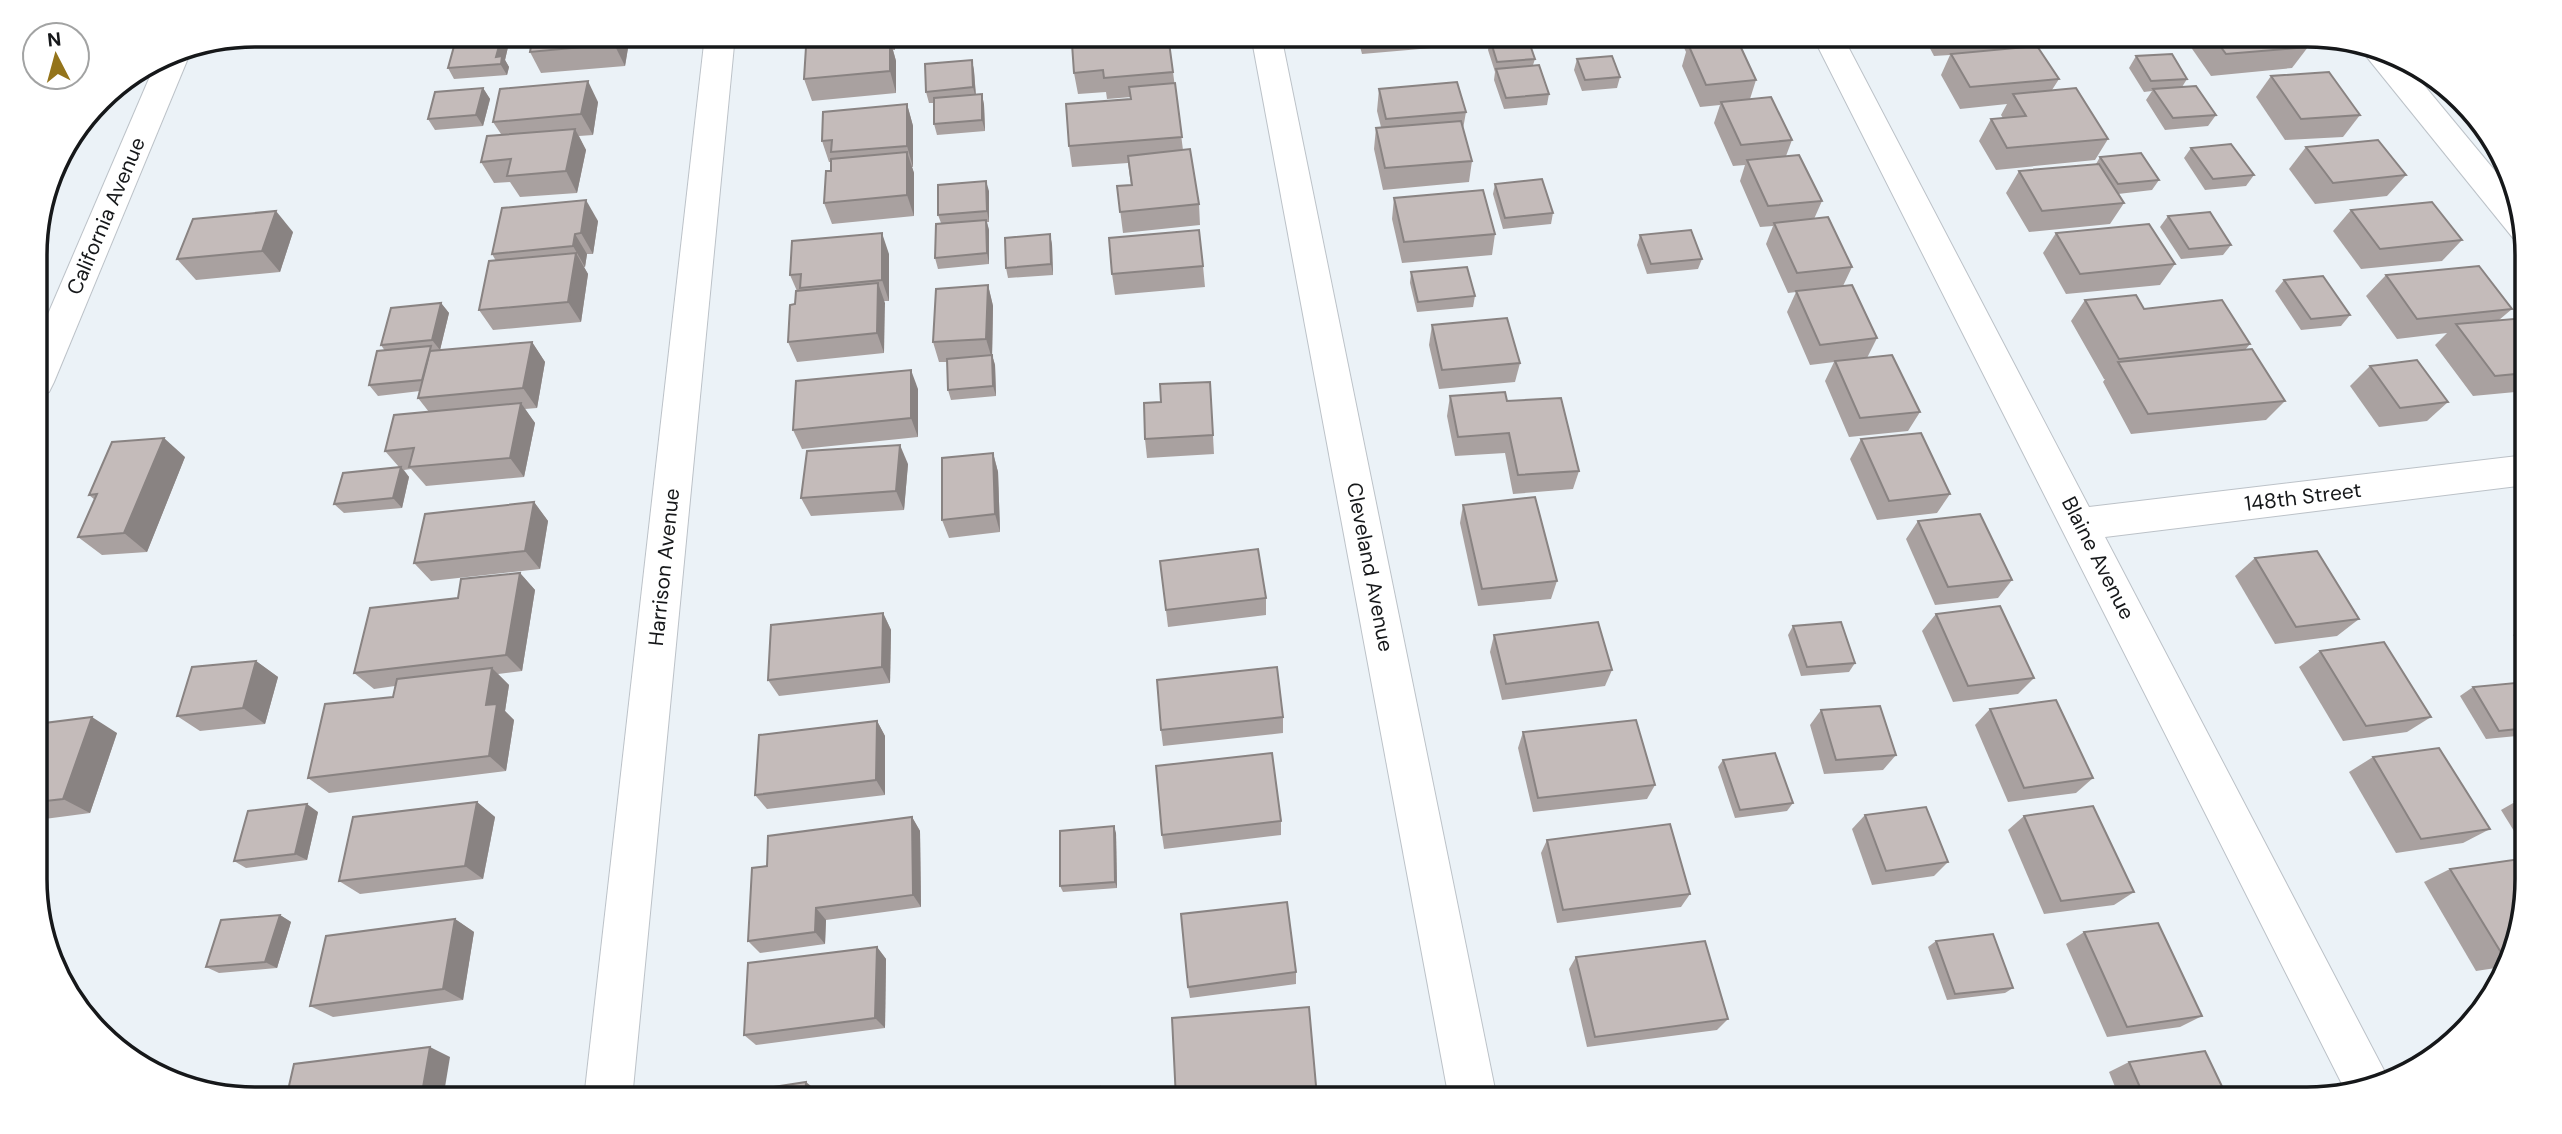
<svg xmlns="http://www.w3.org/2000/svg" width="2562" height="1134" font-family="'DM Sans',sans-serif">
  <rect width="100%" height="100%" fill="#ebf2f7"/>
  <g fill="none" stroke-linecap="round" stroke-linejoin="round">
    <g stroke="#bcc2c8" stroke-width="2">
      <g id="minor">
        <path d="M705,35h30l-103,1064h-48z"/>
        <path d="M1251,35h30l216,1064h-48z"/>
        <path d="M1812,35h30l247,472 437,-52v30l-421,52 282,539 -42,14z"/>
        <path d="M2364,46l27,6 13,9 106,128 15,38v15l-12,-4 -147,-182 -4,-7z"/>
        <path d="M189,48l2,3 -137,331 -5,10 -13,4v-54l121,-282 14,-8z"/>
      </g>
    </g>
    <use href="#minor" fill="#fff" fill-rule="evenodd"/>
  </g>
  <g fill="#a9a1a0">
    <path d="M255,35h84l-99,8 -3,-4z"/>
    <path d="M806,35h89v15h-2l3,11v32l-84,8 -8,-22 5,-32z"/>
    <path d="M1357,35h99l-1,11 -93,8z"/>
    <path d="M1678,35h61l-2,5 19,40 -6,19 42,41 -6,16 36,45 -8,18 38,48 -9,19 34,52 -10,20 53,54 -12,19 -59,6 -24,-56 9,-19 -24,3 -23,-53 9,-20 -8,1 -22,-49 7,-18 -13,1 -20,-46 5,-16 -12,1 -19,-43 6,-18 -20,2 -18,-41 4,-14z"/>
    <path d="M1923,35h91l-7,14 52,30 -7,11 56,49 -13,21 -99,10 -17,-29 12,-22 12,-1 -2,-3 6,-11 -47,5 -19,-34 9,-20 -16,1z"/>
    <path d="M2193,35h106l9,12 -16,21 -81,8 -23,-33z"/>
    <path d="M630,36l-5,30 -84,7 -11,-21z"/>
    <path d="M1490,39l45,20 -2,6 16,29 -2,11 -43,4 -10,-29 1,-8 -7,-22z"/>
    <path d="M1102,42l71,30 10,78 16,54 1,21 -77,8 -6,-47 14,-1 -3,-22 -56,4 -3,-21 62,-47v-2l-24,2 -1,-7 -28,2 -4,-21z"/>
    <path d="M508,47l-3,13 4,7 -2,8 -53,4 -6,-11z"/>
    <path d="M2136,56l51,23 -5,8 34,28 -8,11 -43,4 -19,-30 6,-9 -8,1 -15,-24z"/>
    <path d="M1577,59l43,18 -3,11 -35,3 -8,-21z"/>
    <path d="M972,60l2,11 2,24 6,-1 2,11 1,26 -48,4 -3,-11v-21h-5l-3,-11z"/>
    <path d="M2271,76l89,39 -17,22 -58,3 -29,-43z"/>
    <path d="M483,88l7,11 -7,27 -48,4 -7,-11z"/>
    <path d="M1379,89l87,23 -3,17 9,32 -3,21 -86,8 -9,-41 2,-21 5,-1 -4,-16z"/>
    <path d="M598,102l-5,33 -14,1 7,14 -9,43 -57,4 -10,-15 -16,1 -13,-21 20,-28 -8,-12z"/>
    <path d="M907,104l6,22v41h-1l2,6v43l-82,8 -8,-21 7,-32v-9h-2l-7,-21z"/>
    <path d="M2306,147l100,28 -19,21 -72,8 -26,-35z"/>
    <path d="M2191,148l63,27 -8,11 -41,4 -21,-32z"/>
    <path d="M2100,157l59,23 -7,10 -34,4 6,9 -14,21 -81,8 -23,-39 13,-22 77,-7z"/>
    <path d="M1495,184l58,29 -2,11 -48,5 -10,-35z"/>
    <path d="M989,191v31h-2l2,8v34l-51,5 -3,-11 6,-35 -3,-8z"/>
    <path d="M1394,198l101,36 -3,21 -90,8 -10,-44z"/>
    <path d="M2351,210l111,30 -20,21 -81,8 -28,-38z"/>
    <path d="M2168,216l63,29 -8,10 -42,4 -21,-32z"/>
    <path d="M598,221l-5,33h-6l-2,13h-1l4,7 -7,48 -88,8 -14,-20 17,-49 -4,-7z"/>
    <path d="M293,232l-13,40 -84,8 -19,-21z"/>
    <path d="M2056,233l119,31 -15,21 -94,9 -23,-41z"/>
    <path d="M1050,234l2,11 1,30 -45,3 -2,-10z"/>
    <path d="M1640,235l62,24 -4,10 -51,5 -10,-29z"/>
    <path d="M889,254v47h-5v52l-87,9 -9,-20 9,-51 -7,-16z"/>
    <path d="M1203,266l2,21 -90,8 -3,-21z"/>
    <path d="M1411,272l64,24 -2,11 -56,5 -7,-29z"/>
    <path d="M2386,275l126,34 -13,11 26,-2 1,73 -53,5 -38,-51 12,-12 -50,6 -31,-43z"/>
    <path d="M2284,280l66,35 -9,11 -40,4 -26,-39z"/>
    <path d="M988,285l5,21 -1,49 3,10 1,31 -45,4 -3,-10 -1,-28h-8l-6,-20z"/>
    <path d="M2085,300l59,9 106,35 -5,6 40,51 -19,19 -135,14 -28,-52 2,-3h-1l-33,-58z"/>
    <path d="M441,303l8,10 -9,37 92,-8 13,20 -8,46 -12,1 10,14 -11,54 -98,9 -15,-17 -7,1 5,7 -7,31 -58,5 -10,-9 65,-37 -14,-16 44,-39 -11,-14 2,-7 -42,5 -9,-11 16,-34 -4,-6z"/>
    <path d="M1432,325l88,38 -5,19 -76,7 -10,-44z"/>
    <path d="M2370,366l78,36 -21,19 -48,6 -29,-41z"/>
    <path d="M1210,382l4,72 -67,4 -2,-19 16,-37z"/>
    <path d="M918,389v48l-116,12 -9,-19z"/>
    <path d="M1450,396l57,5 72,70 -6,18 -60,5 -8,-41 -50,3 -8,-40z"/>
    <path d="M1861,439l89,55 -13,19 -60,7 -27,-61z"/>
    <path d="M993,453l5,19 2,60 -51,6 -7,-18z"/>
    <path d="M185,457l-38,95 -45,3 -24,-18 17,-37 -6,-5z"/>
    <path d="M908,464l-4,46 -93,6 -10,-18z"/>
    <path d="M534,502l14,19 -8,48 -109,12 -17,-18z"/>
    <path d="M1463,505l94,76 -6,18 -73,7 -18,-83z"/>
    <path d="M1918,521l94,59 -14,18 -63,7 -29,-66z"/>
    <path d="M2255,558l104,61 -22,17 -62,8 -40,-68z"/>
    <path d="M1160,561l106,37v17l-98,12z"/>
    <path d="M520,573l15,17 -13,81 -24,3 11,11 -4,26 9,9 -8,51 -177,22 -21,-15 85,-81 2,-11 -21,3 -20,-16 104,-75z"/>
    <path d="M883,613l8,17 -1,53 -111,13 -11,-16z"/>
    <path d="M1936,614l98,64 -16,16 -65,8 -31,-71z"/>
    <path d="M1793,626l62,37 -6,9 -48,4 -13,-41z"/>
    <path d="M2526,626v28l-13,-19z"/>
    <path d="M1494,635l118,35 -7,16 -103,14 -12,-48z"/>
    <path d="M2320,651l111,66 -24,15 -64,9 -44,-74z"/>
    <path d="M256,661l22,16 -13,47 -65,7 -23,-15z"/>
    <path d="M2526,682l1,53 -41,4 -26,-43 13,-9z"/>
    <path d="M1990,709l103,69 -17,15 -68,9 -33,-77z"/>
    <path d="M1821,710l75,45 -13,15 -59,4 -14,-49z"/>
    <path d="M1283,717v16l-120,13 -2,-16z"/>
    <path d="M877,721l8,15v59l-118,14 -12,-14z"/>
    <path d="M37,724l80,9 -27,80 -53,7z"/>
    <path d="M1523,732l132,53 -8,14 -114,13 -15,-64z"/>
    <path d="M2373,757l117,72 -27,14 -67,10 -47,-81z"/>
    <path d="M1723,760l70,43 -6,8 -52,7 -17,-51z"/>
    <path d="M2527,801v51l-26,-42 14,-8z"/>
    <path d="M477,802l18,15 -12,62 -123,15 -21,-13z"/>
    <path d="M318,812l-11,48 -61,8 -12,-7z"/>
    <path d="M1865,815l83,47 -14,14 -62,9 -20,-56z"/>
    <path d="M2024,816l110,76 -20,13 -70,9 -36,-84z"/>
    <path d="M912,817l8,14 1,76 -95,13 -1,24 -65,9 -12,-12 19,-75z"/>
    <path d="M1281,821v14l-117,14 -2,-14z"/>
    <path d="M1116,833l1,55 -54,4 -3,-6z"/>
    <path d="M1547,840l143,54 -9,13 -124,16 -16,-70z"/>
    <path d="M2450,869l77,10 -17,84 -1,3 -33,5 -52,-89z"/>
    <path d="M280,915l11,7 -14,46 -58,5 -13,-6z"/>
    <path d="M455,919l19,13 -11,68 -130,17 -23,-11z"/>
    <path d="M2084,932l118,84 -22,11 -73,10 -41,-93z"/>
    <path d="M1936,941l77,47 -8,5 -58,7 -19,-53z"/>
    <path d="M877,947l9,12 -1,69 -129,17 -12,-10z"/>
    <path d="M1576,957l152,62 -11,11 -130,17 -18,-78z"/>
    <path d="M1296,972v12l-106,14 -2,-11z"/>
    <path d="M2487,1003l-3,6 -3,-4z"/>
    <path d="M2129,1062l99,37h-108l-11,-27z"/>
  </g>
  <g fill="#898382">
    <path d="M502,35l6,12 -3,13 4,7 -2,8 -11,-18z"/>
    <path d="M616,35l14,1 -5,30 -11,-22z"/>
    <path d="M891,35h4v15z"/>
    <path d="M890,40l6,21v32l-6,-22z"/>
    <path d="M972,60l2,11 2,28 -3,-12z"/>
    <path d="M588,81l10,21 -5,33 -12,-21z"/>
    <path d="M483,88l7,11 -7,27 -7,-11z"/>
    <path d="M982,94l2,11 1,26 -3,-11z"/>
    <path d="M907,104l6,22v41l-6,-21z"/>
    <path d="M575,129l11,21 -9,43 -11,-22z"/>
    <path d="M907,152l7,21v43l-7,-21z"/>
    <path d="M986,181l3,10v31l-2,-11z"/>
    <path d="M586,200l12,21 -5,33 -12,-21z"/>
    <path d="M276,211l17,21 -13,40 -18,-21z"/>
    <path d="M986,220l3,10v34l-2,-11z"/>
    <path d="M882,233l7,21v47l-7,-21z"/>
    <path d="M575,234l12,20 -2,13 -12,-21z"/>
    <path d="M1050,234l2,11 1,30 -2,-11z"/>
    <path d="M576,253l12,21 -7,48 -13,-20z"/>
    <path d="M878,283l7,20 -1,50 -7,-20z"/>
    <path d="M988,285l5,21 -1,53 -6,-20z"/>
    <path d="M441,303l8,10 -9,37 -8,-10z"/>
    <path d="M532,342l13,20 -8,46 -14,-20z"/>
    <path d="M992,355l3,10 1,31 -3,-10z"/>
    <path d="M911,370l7,19v48l-7,-19z"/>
    <path d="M521,403l14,20 -11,54 -14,-19z"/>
    <path d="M164,438l21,19 -38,95 -23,-19z"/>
    <path d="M900,445l8,19 -4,46 -8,-19z"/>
    <path d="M993,453l5,19 2,60 -5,-18z"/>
    <path d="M401,467l8,10 -7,31 -9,-10z"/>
    <path d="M534,502l14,19 -8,48 -15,-18z"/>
    <path d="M520,573l15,17 -13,81 -16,-16z"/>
    <path d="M883,613l8,17 -1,53 -8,-16z"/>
    <path d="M256,661l22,16 -13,47 -22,-16z"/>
    <path d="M492,668l17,17 -4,26 9,9 -8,51 -17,-15 -3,-51z"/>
    <path d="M92,717l25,16 -27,80 -27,-14z"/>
    <path d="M877,721l8,15v59l-9,-15z"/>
    <path d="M477,802l18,15 -12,62 -18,-13z"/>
    <path d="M307,804l11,8 -11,48 -12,-6z"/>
    <path d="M912,817l8,14 1,76 -8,-12z"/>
    <path d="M1114,826l2,7 1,55 -2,-6z"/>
    <path d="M816,908l10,12 -1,24 -10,-12z"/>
    <path d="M280,915l11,7 -14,46 -12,-6z"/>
    <path d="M455,919l19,13 -11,68 -20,-11z"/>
    <path d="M877,947l9,12 -1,69 -10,-10z"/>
    <path d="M430,1047l20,10 -7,42h-22z"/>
    <path d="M806,1082l11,9v8h-12z"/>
  </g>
  <g fill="#c4bbba" stroke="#898382" stroke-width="2">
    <path d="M502,35l-6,22 6,-1 -1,8 -53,4 8,-29z"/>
    <path d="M533,35h83l-2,9 -84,8z"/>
    <path d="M1101,35h67l5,37 -69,6 -1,-8 -29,3 -2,-29 30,-2z"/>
    <path d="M2212,35h87l9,12 -82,7z"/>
    <path d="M1527,36l8,23 -38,3 -7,-23z"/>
    <path d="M1737,39l19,41 -50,5 -18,-41z"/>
    <path d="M890,40v31l-86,8 2,-32z"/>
    <path d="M2037,46l22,33 -89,8 -19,-33z"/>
    <path d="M2172,54l15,25 -36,2 -15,-25z"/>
    <path d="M1612,56l8,21 -35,3 -8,-21z"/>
    <path d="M972,60l1,27 -47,5 -1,-28z"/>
    <path d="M1539,65l10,29 -43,4 -10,-29z"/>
    <path d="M2329,72l31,43 -59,4 -30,-43z"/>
    <path d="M588,81l-7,33 -88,8 7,-33z"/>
    <path d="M1457,82l9,30 -80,7 -7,-30z"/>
    <path d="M1175,83l7,54 -113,9 -3,-42 65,-5 -2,-12z"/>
    <path d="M2196,86l20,29 -43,3 -20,-29z"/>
    <path d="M483,88l-7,27 -48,4 7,-27z"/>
    <path d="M2076,88l32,51 -101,9 -16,-29 35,-3 -13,-22z"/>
    <path d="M982,94v26l-48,4v-26z"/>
    <path d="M1771,97l21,43 -51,5 -20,-43z"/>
    <path d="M907,104v42l-76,6 1,-12 -10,1 1,-29z"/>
    <path d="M1461,121l11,40 -87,7 -9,-40z"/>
    <path d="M575,129l-9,42 -59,5 4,-17 -30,3 6,-26z"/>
    <path d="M2378,140l28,35 -73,8 -27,-36z"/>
    <path d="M2231,144l23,31 -41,4 -22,-31z"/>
    <path d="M1190,149l9,55 -79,8 -3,-26 15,-1 -4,-29z"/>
    <path d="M907,152v43l-83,8 2,-32h5v-12z"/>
    <path d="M2141,153l18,27 -41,4 -18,-27z"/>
    <path d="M1799,155l23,46 -54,5 -21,-46z"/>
    <path d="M2099,164l25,39 -82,8 -23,-40z"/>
    <path d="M1542,179l11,34 -48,5 -10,-34z"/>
    <path d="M986,181l1,30 -49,4v-30z"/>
    <path d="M1483,190l12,44 -91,8 -10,-44z"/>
    <path d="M586,200l-5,33 -6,1 -2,12 -81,8 10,-46z"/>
    <path d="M2432,202l30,38 -82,9 -29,-39z"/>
    <path d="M276,211l-14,40 -85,8 16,-40z"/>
    <path d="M2210,212l21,33 -42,4 -21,-33z"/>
    <path d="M1828,217l24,50 -55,6 -23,-50z"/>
    <path d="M986,220l1,33 -52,5 1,-34z"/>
    <path d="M2149,224l26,40 -95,10 -24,-41z"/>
    <path d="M1199,230l4,36 -91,8 -3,-36z"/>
    <path d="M1691,230l11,29 -51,5 -11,-29z"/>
    <path d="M882,233v47l-82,8 1,-14 -11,1 2,-34z"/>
    <path d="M1050,234l1,30 -45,4 -1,-30z"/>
    <path d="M576,253l-8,49 -89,8 10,-49z"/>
    <path d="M2479,266l33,43 -95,10 -31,-44z"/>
    <path d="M1467,267l8,29 -57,6 -7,-30z"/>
    <path d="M2323,276l27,39 -39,4 -27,-39z"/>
    <path d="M878,283l-1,50 -89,9 2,-37 5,-1 1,-13z"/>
    <path d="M988,285l-2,54 -53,3 3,-53z"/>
    <path d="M1852,285l25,53 -57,7 -24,-54z"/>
    <path d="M2136,295l8,14 78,-9 28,44 -131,15 -34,-59z"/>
    <path d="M441,303l-9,37 -51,5 10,-37z"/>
    <path d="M1507,318l13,45 -78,7 -10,-45z"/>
    <path d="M2525,318l1,55 -31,3 -39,-52z"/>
    <path d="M532,342l-9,46 -105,10 12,-47z"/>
    <path d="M431,346l-9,34 -53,5 8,-34z"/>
    <path d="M2252,349l33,52 -137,13 -30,-52z"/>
    <path d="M992,355l1,31 -45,4 -1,-31z"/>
    <path d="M1892,355l28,57 -60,6 -25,-57z"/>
    <path d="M2417,360l31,42 -48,6 -30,-42z"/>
    <path d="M911,370v48l-118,12 3,-49z"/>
    <path d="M1210,382l3,53 -68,4 -1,-36 17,-1 -1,-18z"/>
    <path d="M1505,392l2,9 54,-3 18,73 -61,4 -9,-42 -51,4 -8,-41z"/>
    <path d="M521,403l-11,55 -101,9 5,-19 -29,3 9,-36z"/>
    <path d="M1921,433l29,61 -61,7 -28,-62z"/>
    <path d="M164,438l-40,95 -46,4 19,-43 -8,1 23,-53z"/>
    <path d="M900,445l-4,46 -95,7 6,-47z"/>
    <path d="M993,453l2,61 -53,6v-62z"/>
    <path d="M401,467l-8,31 -59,6 9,-31z"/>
    <path d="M1535,497l22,84 -75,8 -19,-84z"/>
    <path d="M534,502l-9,49 -111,12 11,-49z"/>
    <path d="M1980,514l32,66 -64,7 -30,-66z"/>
    <path d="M1258,549l8,49 -100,12 -6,-49z"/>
    <path d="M2317,551l42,68 -63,8 -41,-69z"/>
    <path d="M520,573l-14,82 -152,18 16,-65 88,-10 3,-19z"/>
    <path d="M2000,606l34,72 -66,8 -32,-72z"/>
    <path d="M883,613l-1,54 -114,13 3,-55z"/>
    <path d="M1598,622l14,48 -106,14 -12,-49z"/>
    <path d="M1841,622l14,41 -48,4 -14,-41z"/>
    <path d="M2384,642l47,75 -65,9 -46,-75z"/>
    <path d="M256,661l-13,47 -66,8 15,-49z"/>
    <path d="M1277,667l6,50 -122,13 -4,-50z"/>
    <path d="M492,668l-6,37 11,-1 -8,52 -181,22 17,-74 68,-7 4,-18z"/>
    <path d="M2526,682l1,46 -28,3 -26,-44z"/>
    <path d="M2056,700l37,78 -69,10 -34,-79z"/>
    <path d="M1880,706l16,49 -60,5 -15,-50z"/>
    <path d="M92,717l-29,82 -26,3v-78z"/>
    <path d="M1636,720l19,65 -117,13 -15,-66z"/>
    <path d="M877,721l-1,59 -121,15 4,-60z"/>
    <path d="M2439,748l51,81 -69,10 -48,-82z"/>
    <path d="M1272,753l9,68 -119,14 -6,-69z"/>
    <path d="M1775,753l18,50 -53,7 -17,-50z"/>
    <path d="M2527,801v20l-12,-19z"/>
    <path d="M477,802l-12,64 -126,15 14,-64z"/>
    <path d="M307,804l-12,50 -61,7 14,-50z"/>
    <path d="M2093,806l41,86 -73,9 -37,-85z"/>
    <path d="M1926,807l22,55 -62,9 -21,-56z"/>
    <path d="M912,817l1,78 -97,13 -1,24 -67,9 4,-73 15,-2 1,-30z"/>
    <path d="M1670,824l20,70 -127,16 -16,-70z"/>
    <path d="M1114,826l1,56 -55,4v-55z"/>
    <path d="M2520,859l7,11v9l-16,79 -6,1 -55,-90z"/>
    <path d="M1287,902l9,70 -108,15 -7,-73z"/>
    <path d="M280,915l-15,47 -59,5 15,-47z"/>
    <path d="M455,919l-12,70 -133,17 16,-70z"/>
    <path d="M2158,923l44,93 -75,11 -43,-95z"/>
    <path d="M1993,934l20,54 -58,6 -19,-53z"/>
    <path d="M1705,941l23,78 -133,18 -19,-80z"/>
    <path d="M877,947l-2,71 -131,17 4,-72z"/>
    <path d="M1309,1007l8,90 -25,2h-116l-4,-81z"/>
    <path d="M430,1047l-9,52h-135l8,-35z"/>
    <path d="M2205,1051l23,48h-83l-16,-37z"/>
    <path d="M806,1082l-1,17h-71l1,-6z"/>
    <path d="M1100,1087l1,12h-63v-3z"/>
    <path d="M910,1094v5h-34z"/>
  </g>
  <g text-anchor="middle" stroke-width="5" stroke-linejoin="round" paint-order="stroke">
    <g font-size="21" fill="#16181a" stroke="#fff">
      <text transform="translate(106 216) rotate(-67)" y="7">California Avenue</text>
      <text transform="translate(2303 497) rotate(-7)" y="7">148th Street</text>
      <text transform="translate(2098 558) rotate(63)" y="7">Blaine Avenue</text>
      <text transform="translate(664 567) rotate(-84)" y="7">Harrison Avenue</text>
      <text transform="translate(1370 567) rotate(79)" y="7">Cleveland Avenue</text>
    </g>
  </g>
  <path d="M0 0H2562V1134H0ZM255 47H2307A208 208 0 0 1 2515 255V879A208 208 0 0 1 2307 1087H255A208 208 0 0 1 47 879V255A208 208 0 0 1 255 47Z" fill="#fff" fill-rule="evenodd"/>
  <path fill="none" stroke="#16181a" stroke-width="3.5" d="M255 47H2307A208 208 0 0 1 2515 255V879A208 208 0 0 1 2307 1087H255A208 208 0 0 1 47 879V255A208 208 0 0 1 255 47Z"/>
  <g transform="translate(56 56) rotate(354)"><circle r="33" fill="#ffffff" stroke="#a2a3a3" stroke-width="2"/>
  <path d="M0-5L12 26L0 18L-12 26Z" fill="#94741b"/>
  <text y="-10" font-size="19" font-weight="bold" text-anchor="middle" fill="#16181a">N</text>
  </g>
</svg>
